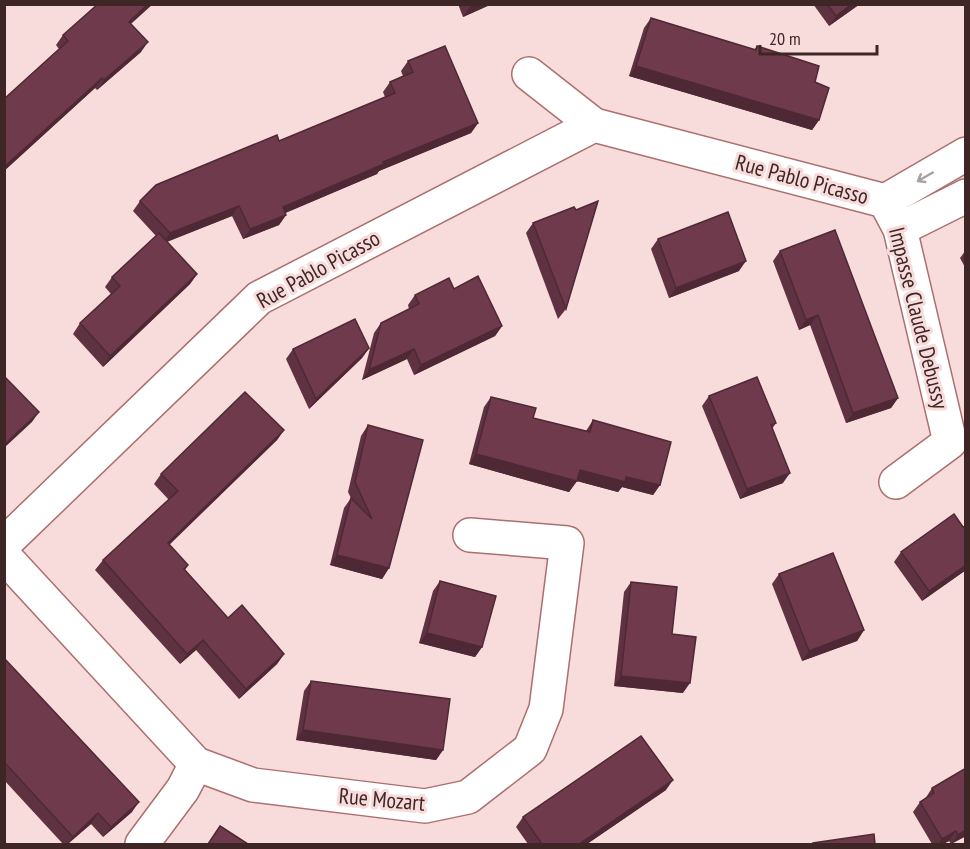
<svg xmlns="http://www.w3.org/2000/svg" width="970" height="849" font-family="'PT Sans Narrow',sans-serif">
  <rect width="100%" height="100%" fill="#f7dcdb"/>
  <g fill="none" stroke-linecap="round" stroke-linejoin="round">
    <g stroke="#ac6f70" stroke-width="36">
      <g id="minor">
        <path d="M529,74l65,51"/>
        <path d="M885,201l15,28 50,213 -54,40"/>
        <path d="M900,229l66,-33"/>
        <path d="M4,544l255,-246 335,-173 291,76 81,-47"/>
        <path d="M4,556l192,208 57,21 172,21 43,-9 62,-48 16,-40 21,-166 -97,-8"/>
        <path d="M142,844l41,-55 13,-25"/>
      </g>
    </g>
    <use href="#minor" stroke="#fff" stroke-width="33"/>
  </g>
  <g fill="#5f3241">
    <path d="M458,4h34l-29,13z"/>
    <path d="M813,4h47l-31,22z"/>
    <path d="M651,18l103,32 3,-4 58,36 4,38 -7,10 -183,-54 15,-48z"/>
    <path d="M131,24l10,28 -44,38 -2,-2 -91,83v-72l55,-50 -3,-4 7,-10z"/>
    <path d="M408,61l70,62 -7,10 -92,38 -2,3 -92,39 1,2 -7,10 -36,14 -11,-23 -65,26 30,32 -7,10 -87,83 -30,-33 7,-11 31,-29 -6,-7 7,-10 44,-41 -23,-25 7,-10 139,-60 106,-44 -2,-5 7,-10 13,-6 -2,-5z"/>
    <path d="M533,223l33,86 -8,10 -32,-86z"/>
    <path d="M658,239l81,32 -70,27 -18,-49z"/>
    <path d="M966,250v19l-6,-11z"/>
    <path d="M780,251l118,147 -7,10 -45,15 -36,-98 -11,5 -26,-69z"/>
    <path d="M454,289l48,37 -7,10 -81,39 -7,-16 -45,21 12,-47 7,-10 28,-14 -1,-4 7,-10z"/>
    <path d="M369,348l-7,10 -53,51 -23,-50 7,-10z"/>
    <path d="M709,396l67,27 -4,6 11,54 -43,16 -38,-93z"/>
    <path d="M491,397l42,21 53,13 7,-11 67,65 -7,10 -31,-8 -4,5 -41,-11 -8,11 -100,-28 15,-57z"/>
    <path d="M368,425l21,143 -7,11 -52,-14 14,-57 7,-10 -3,-6 13,-56z"/>
    <path d="M284,430l-7,10 -108,104 19,21 -3,5 43,48 56,36 -7,10 -38,35 -43,-49 -16,14 -85,-94 8,-10 66,-60 -15,-16 7,-10z"/>
    <path d="M966,526v44l-44,31 -28,-39 7,-10z"/>
    <path d="M779,574l85,56 -7,11 -55,20 -30,-77z"/>
    <path d="M440,581l42,66 -7,10 -56,-14 14,-52z"/>
    <path d="M631,582l41,52 11,59 -69,-7 10,-94z"/>
    <path d="M4,658l128,154 -29,25 -12,-13 -23,20h-5l-59,-64z"/>
    <path d="M311,681l132,69 -7,10 -140,-20 8,-49z"/>
    <path d="M966,768v68l-15,8 -2,-3 -6,3h-11l-19,-32 7,-10 5,-3 7,-11z"/>
    <path d="M666,790l-79,54h-59l-12,-17 7,-10z"/>
  </g>
  <g fill="#4e2935">
    <path d="M148,4h5l-31,28 7,-10z"/>
    <path d="M476,4h16l-29,13 7,-10z"/>
    <path d="M852,4h8l-31,22 7,-10z"/>
    <path d="M148,42l-7,10 -44,38 7,-10z"/>
    <path d="M636,66l183,54 -7,10 -183,-54z"/>
    <path d="M102,78l-7,10 -91,83v-4z"/>
    <path d="M478,123l-7,10 -92,38 -2,3 -101,43 7,-10 100,-45z"/>
    <path d="M239,206l-7,10 -69,27 7,-10z"/>
    <path d="M286,215l-7,10 -36,14 7,-10z"/>
    <path d="M746,261l-7,10 -70,27 7,-10z"/>
    <path d="M197,274l-7,10 -87,83 7,-11z"/>
    <path d="M818,315l-8,10 -11,5 7,-10z"/>
    <path d="M502,326l-7,10 -81,39 7,-10z"/>
    <path d="M369,348l-7,10 -53,51 7,-10z"/>
    <path d="M414,349l-7,10 -45,21 7,-10z"/>
    <path d="M898,398l-7,10 -45,15 7,-10z"/>
    <path d="M39,412l-7,10 -28,26v-3z"/>
    <path d="M284,430l-7,10 -116,113 7,-10z"/>
    <path d="M476,454l101,27 -8,11 -100,-28z"/>
    <path d="M580,470l46,7 34,8 -7,10 -31,-8 -4,5 -45,-12z"/>
    <path d="M790,473l-7,10 -43,16 7,-10z"/>
    <path d="M337,555l52,13 -7,11 -52,-14z"/>
    <path d="M966,565v5l-44,31 7,-10z"/>
    <path d="M864,630l-7,11 -55,20 7,-10z"/>
    <path d="M427,633l55,14 -7,10 -56,-14z"/>
    <path d="M203,640l-7,10 -16,14 7,-10z"/>
    <path d="M284,654l-7,10 -38,35 7,-10z"/>
    <path d="M621,676l69,7 -7,10 -69,-7z"/>
    <path d="M303,730l140,20 -7,10 -140,-20z"/>
    <path d="M673,780l-7,10 -79,54h-8z"/>
    <path d="M139,802l-7,10 -29,25 8,-10z"/>
    <path d="M98,813l-7,11 -24,20 6,-7z"/>
    <path d="M966,830v6l-15,8 7,-9z"/>
    <path d="M956,831l-7,10 -6,3h-5l4,-5z"/>
  </g>
  <g fill="#6f3a4c" stroke="#4e2935" stroke-width="1.5">
    <path d="M98,4h50l-19,18 19,20 -44,38 -2,-2 -98,89v-68l64,-58 -5,-6z"/>
    <path d="M827,4h25l-16,12z"/>
    <path d="M651,18l105,32 1,-4 62,20 -4,16 14,6 -10,32 -183,-54z"/>
    <path d="M445,46l33,77 -95,39 1,2 -101,43 3,8 -36,14 -11,-23 -69,27 -30,-32 16,-16 121,-50 2,6 116,-48 -5,-11 23,-10 -5,-11z"/>
    <path d="M598,201l-32,108 -33,-86 41,-16 2,3z"/>
    <path d="M728,212l18,49 -70,27 -18,-49z"/>
    <path d="M835,230l63,168 -45,15 -35,-98 -12,5 -26,-69z"/>
    <path d="M159,233l38,41 -87,82 -30,-33 40,-37 -8,-9z"/>
    <path d="M478,276l24,50 -81,39 -7,-16 -45,21 12,-47 38,-19 -4,-9 34,-17 5,11z"/>
    <path d="M355,319l14,29 -53,51 -23,-50z"/>
    <path d="M4,376l35,36 -35,33z"/>
    <path d="M757,377l19,46 -5,2 19,48 -43,16 -38,-93z"/>
    <path d="M245,392l39,38 -116,113 20,22 -4,4 44,49 14,-13 42,49 -38,35 -43,-49 -16,14 -84,-94 75,-69 -17,-17z"/>
    <path d="M491,397l45,11 -3,10 57,14 3,-12 78,22 -11,43 -34,-8 -1,5 -45,-12 -3,11 -101,-27z"/>
    <path d="M368,425l55,15 -34,128 -52,-13 14,-57 21,21 -17,-37z"/>
    <path d="M954,514l9,13 3,-1v39l-37,26 -28,-39z"/>
    <path d="M833,553l31,77 -55,21 -30,-77z"/>
    <path d="M440,581l56,15 -14,51 -55,-14z"/>
    <path d="M631,582l46,5 -5,47 24,3 -6,46 -69,-7z"/>
    <path d="M4,658l135,144 -28,25 -13,-14 -25,24 -69,-75z"/>
    <path d="M311,681l139,18 -7,51 -140,-20z"/>
    <path d="M641,736l32,44 -94,64h-37l-19,-27z"/>
    <path d="M966,768v62l-8,5 -2,-4 -14,8 -22,-37 14,-9 -2,-5z"/>
    <path d="M220,826l28,18h-40z"/>
    <path d="M874,834l1,10h-62v-1z"/>
  </g>
  <defs><path id="oneway-shaft" d="M-6 0H5M1.5-3L5.5 0L1.5 3" fill="none" stroke-width="1.6" stroke-linecap="round" stroke-linejoin="round" transform="scale(1.5)"/></defs>
  <use stroke="#a99d9d" href="#oneway-shaft" transform="translate(925 177) rotate(150)"/>
  <g text-anchor="middle" stroke-width="6" stroke-linejoin="round" paint-order="stroke">
    <g font-size="22" fill="#3f2626" stroke="#f7dcdb">
      <text transform="translate(802 179) rotate(15)" y="8">Rue Pablo Picasso</text>
      <text transform="translate(318 269) rotate(-29)" y="8">Rue Pablo Picasso</text>
      <text transform="translate(919 318) rotate(76)" y="8">Impasse Claude Debussy</text>
      <text transform="translate(382 799) rotate(5)" y="8">Rue Mozart</text>
    </g>
  </g>
  <rect width="970" height="849" fill="none" stroke="#3f2626" stroke-width="12"/>
  <path d="M760 45v9h117v-9" fill="none" stroke="#3f2626" stroke-width="3"/>
  <text x="769" y="45" font-size="18" fill="#3f2626" stroke="#f7dcdb" stroke-width="4.5" paint-order="stroke">20 m</text>
</svg>
